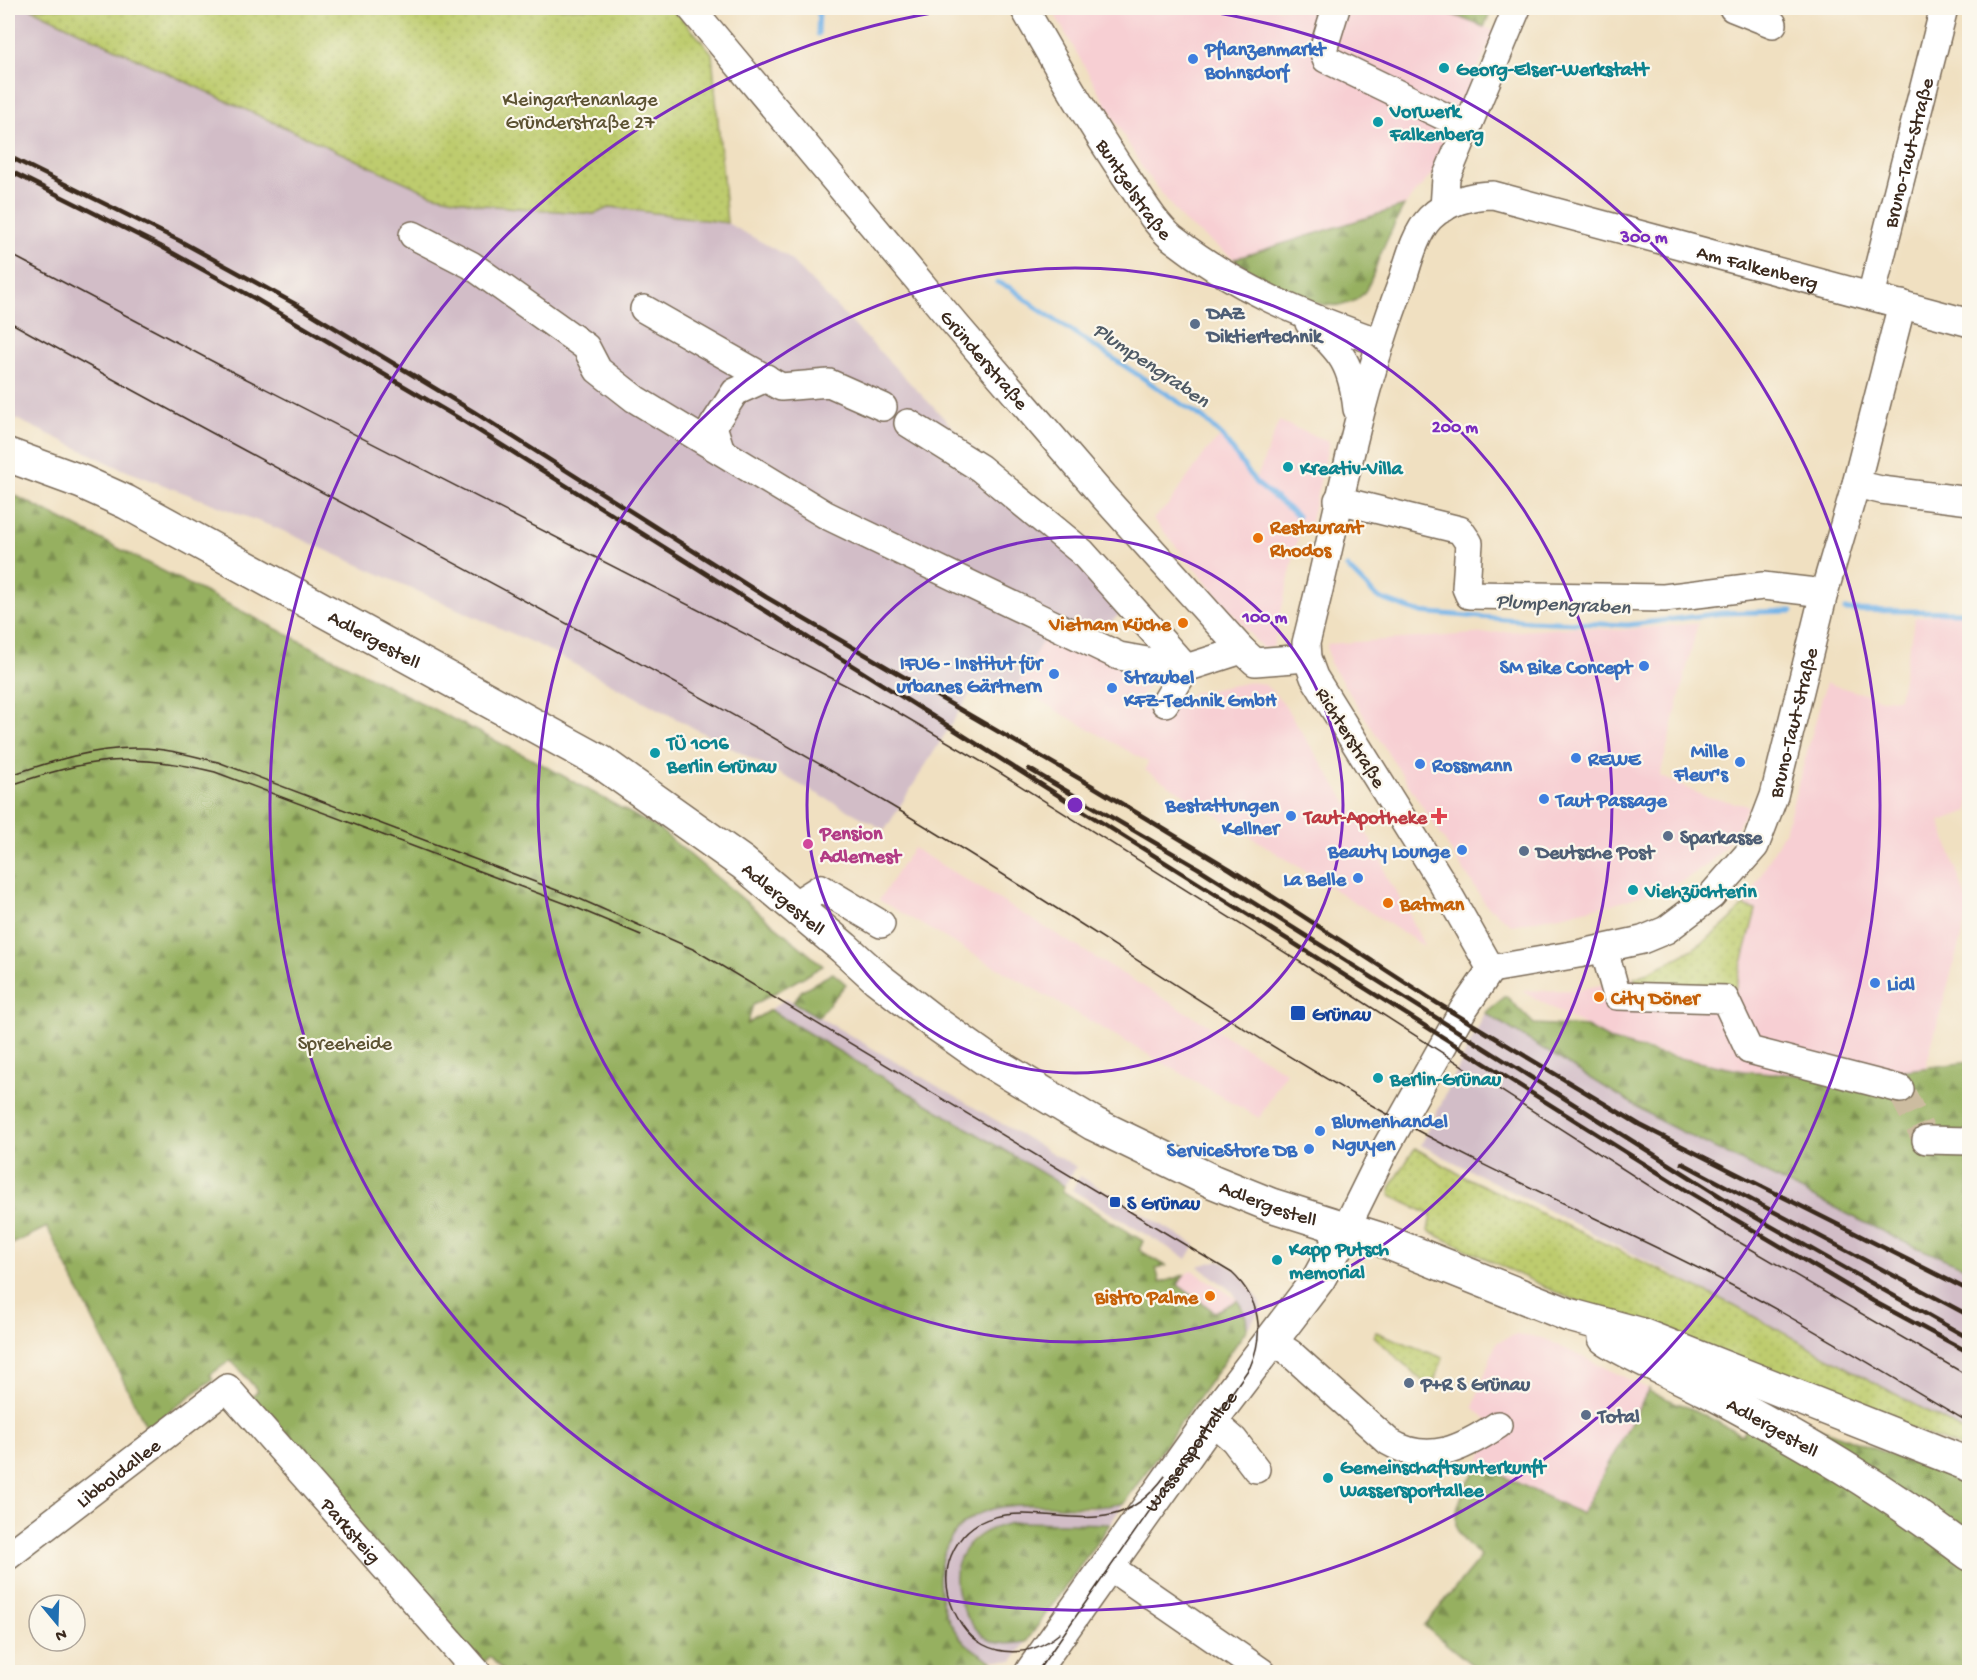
<svg xmlns="http://www.w3.org/2000/svg" width="1977" height="1680" font-family="'Gochi Hand',sans-serif">
  <defs>
    <pattern id="grass-dots" width="8" height="8" patternUnits="userSpaceOnUse" patternTransform="scale(1.5)"><rect width="8" height="8" fill="#becc6e"/><path d="M2 2h.1M6 6h.1" fill="none" stroke="#a4af5f" stroke-width="1.8" stroke-linecap="round"/></pattern>
    <pattern id="forest-firs" width="22" height="20" patternUnits="userSpaceOnUse" patternTransform="scale(1.5)"><rect width="22" height="20" fill="#96b061"/><path d="M5 1l3.5 6h-7zM16 11l3.5 6h-7z" fill="#7c8f4f"/></pattern>
  </defs>
  <rect width="100%" height="100%" fill="#fbf7ec"/>
  <filter id="ink" filterUnits="userSpaceOnUse"><feTurbulence type="fractalNoise" baseFrequency=".0167" numOctaves="2"/><feDisplacementMap in="SourceGraphic" scale="12" xChannelSelector="R" yChannelSelector="G"/><feConvolveMatrix kernelMatrix="1 2 1 2 8 2 1 2 1" color-interpolation-filters="sRGB"/></filter>
  <filter id="wash" filterUnits="userSpaceOnUse"><feTurbulence type="fractalNoise" baseFrequency=".008" numOctaves="4" result="noise"/><feDisplacementMap in="SourceGraphic" scale="24" xChannelSelector="R" yChannelSelector="G"/><feGaussianBlur stdDeviation="1.35" result="paint"/><feColorMatrix in="noise" values="0 0 0 0 0 0 0 0 0 0 0 0 0 0 0 0 0 1.4 0 .05"/><feComposite in="paint" operator="in"/></filter>
  <g filter="url(#wash)">
    <rect width="100%" height="100%" fill="#f0e0c1"/>
    <g fill="#f7cfd3">
      <path d="M1051,8h385l59,23 -62,142 -29,33 -170,53 -50,-37 -40,-51z"/>
      <path d="M1279,421l50,21 -19,84 -8,-5 -29,126 -11,1 -109,-129 15,-14 39,-55 13,-13 13,11 18,34 7,-7z"/>
      <path d="M1938,614h31v197l-29,10 29,87 -44,161 -80,9 -101,-7 -31,-6 -101,-24 -90,-50 54,-1 59,-12 53,-24 45,-36 14,-17 39,-73 40,-145 56,16 17,-1 16,-81z"/>
      <path d="M1698,623l-38,153 44,20 45,10 -12,22 -13,20 -17,17 -26,17 -63,21 -106,22 -26,-20 -156,-242 -3,-19 249,-17 43,3z"/>
      <path d="M1044,639l42,7 63,37 -8,13 15,8 31,-3 5,-8 59,-11 13,2 17,16 100,156 5,20 22,35 16,35 -279,-176 3,-8 -91,-51 -40,-26z"/>
      <path d="M913,848l373,224 -27,46 -380,-218z"/>
      <path d="M1192,1270l46,30 -23,12 -38,-27 7,-10z"/>
      <path d="M1514,1335l29,3 106,51 -67,125 -104,-50 12,-27 -2,-16 -15,-14 23,-64z"/>
    </g>
    <g fill="#d2bdc7">
      <path d="M8,8h28l557,206 18,-7 116,16 60,33 216,223 121,131 -38,36 -42,-7 -27,46 -40,-2 -92,147 -345,-184 -259,-116 -159,-61 -114,-54z"/>
      <path d="M786,998l290,169 -12,19 -294,-176z"/>
      <path d="M1485,1013l175,108 244,121 65,27v165l-242,-132 -306,-157z"/>
      <path d="M1080,1176l115,69 -8,14 -115,-69z"/>
      <path d="M1220,1260l18,12 20,26 3,11 -14,20 -4,-20 -10,-17 -35,-26z"/>
      <path d="M1124,1503l-14,21 -126,7 -12,8 -10,13 -6,17 3,31 7,16 11,14 29,14 20,-2 -13,19 -20,-1 -21,-10 -15,-17 -11,-17 -7,-22 -1,-20 4,-17 9,-20 13,-13 16,-11 18,-6 20,-2 71,4z"/>
    </g>
    <g fill="url(#grass-dots)" stroke="#7c7b46" stroke-width="1.5">
      <path d="M30,8h643l39,45 15,170 -116,-16 -17,7 -112,-9 -51,-11 -213,-97z"/>
      <path d="M1743,906l13,4 -22,84 -93,-2 -6,-14c42,-18 78,-37 108,-72z"/>
      <path d="M1415,1148l46,27 266,127 242,132v17l-407,-156 -134,-64 3,-16 -40,-19 -1,-8z"/>
      <path d="M1376,1332l67,26 -12,31 -57,-53z"/>
    </g>
    <g fill="url(#forest-firs)" stroke="#686d40" stroke-width="1.5">
      <path d="M1436,8h56l-8,19z"/>
      <path d="M1404,206c-10,18 -18,36 -26,54 -4,11 -7,24 -15,34 -31,34 -102,-16 -129,-35z"/>
      <path d="M8,492l539,275 112,62 164,137 -70,39 -6,19 23,-14 294,176 -2,5 81,50 -4,9 27,16 -10,2 4,15 24,-8 -6,10 37,27 23,-12 8,17 1,12 -123,174c-41,10 -82,-3 -123,4 -62,10 -78,78 -45,125 13,19 33,25 50,39l-1,1h-501l-14,-15 -13,10 -231,-266 12,-10 -27,-31 -21,15 3,4 -66,49 -100,-201 -39,19z"/>
      <path d="M833,973l13,11 -28,33 -25,-15 9,-12z"/>
      <path d="M1506,996l28,28 53,3 25,14 47,13 85,17 101,7 124,-16v207l-65,-27 -244,-121 -175,-108z"/>
      <path d="M1649,1389l1,3 49,20 42,23 22,-32 29,15 177,66v188h-488l-57,-46 57,-69c-6,-7 -19,-16 -23,-25 -9,-21 12,-51 20,-68l104,50z"/>
      <path d="M1019,1522l91,2 -84,118c-12,1 -25,4 -36,-2 -12,-6 -22,-20 -27,-31 -21,-49 7,-81 56,-87z"/>
    </g>
    <g fill="none" stroke-linecap="round" stroke-linejoin="round">
      <g stroke="#74b4e8" stroke-width="5">
        <path d="M818,34l1,-26"/>
        <path d="M997,282l14,6 26,20 166,110 20,19 33,46 42,33"/>
        <path d="M1347,567l30,30 41,15 112,9 98,4 93,-12 71,-2"/>
        <path d="M1845,610l125,2"/>
      </g>
    </g>
  </g>
  <g filter="url(#ink)">
    <g fill="none" stroke-linecap="round" stroke-linejoin="round">
      <path stroke="#ccbca0" stroke-width="27" stroke-dasharray="27 14" stroke-linecap="butt" d="M1900,1089l26,51"/>
      <g stroke="#7a6a57" stroke-width="30">
        <g id="minor">
          <path id="s1" d="M691,8l253,303 159,185 139,154 13,12 52,-4"/>
          <path id="s2" d="M1024,8c33,58 66,116 104,172 13,19 26,43 44,58 65,51 130,77 207,104"/>
          <path d="M1336,8l-13,42 3,9 140,68"/>
          <path d="M1733,8l40,16"/>
          <path d="M1444,208l2,-30 71,-170"/>
          <path d="M413,235l58,30 115,82 12,23 37,29 191,116 293,141 67,12 56,-18"/>
          <path id="s3" d="M1871,296l73,-288"/>
          <path d="M644,309l137,78 48,-4 54,24"/>
          <path d="M1309,323c33,28 43,42 48,86"/>
          <path d="M908,423l72,45 102,84 104,116 -21,35"/>
          <path d="M721,451l-8,-25 22,-34 31,-14"/>
          <path d="M1856,484l25,6 89,11"/>
          <path d="M1338,500l122,30 9,13 -3,45 3,7 195,3 99,-12 61,7"/>
          <path d="M794,905l27,-17 60,36"/>
          <path d="M1604,949l13,47 108,3 24,51 151,39"/>
          <path id="s4" d="M1491,969l-51,-90 -126,-202 -7,-19 -1,-15c31,-120 50,-242 95,-358 7,-21 13,-50 29,-67 16,-16 41,-23 63,-23l477,128"/>
          <path id="s5" d="M1491,969l87,-15 64,-14 24,-10 45,-34 44,-50 19,-50 50,-203 32,-109 46,-180"/>
          <path d="M1926,1140l44,1"/>
          <path d="M1346,1228l39,-79 78,-139 28,-41"/>
          <path d="M1273,1342l17,11 99,89c40,24 74,6 109,-17"/>
          <path d="M1211,1420l23,20 22,29"/>
          <path id="s6" d="M8,1556l219,-168 250,284"/>
          <path d="M1107,1565l155,107"/>
        </g>
      </g>
      <g stroke="#7a6a57" stroke-width="36">
        <g id="major">
          <path id="s7" d="M8,455l74,27 44,20 475,260 142,101 101,85 33,30 54,42 55,39 108,65 120,58 57,23 108,34 190,76 70,19 331,131"/>
          <path id="s8" d="M1605,1338c33,21 68,34 102,52 94,50 177,98 263,164"/>
          <path id="s9" d="M1032,1672l179,-252 108,-142 27,-50"/>
        </g>
      </g>
      <use href="#minor" stroke="#fff" stroke-width="27"/>
      <use href="#major" stroke="#fff" stroke-width="33"/>
      <g stroke="#3b2a1e" stroke-width="1.5">
        <path d="M8,253l219,116 665,340 105,62 346,218 372,239 255,149"/>
        <path d="M8,321c292,164 593,314 882,484 166,98 323,210 490,305 102,58 210,104 314,156 95,47 184,103 276,157"/>
        <path d="M8,776c42,-14 86,-29 132,-28 25,0 53,8 78,14l362,137 115,51 537,323c28,26 33,60 18,94l-213,305"/>
        <path d="M8,786c80,-27 123,-35 207,-14l357,134 69,29"/>
        <path d="M1060,1633c-34,28 -80,26 -103,-16 -10,-18 -14,-41 -6,-61 28,-69 108,-29 160,-41 23,-5 40,-20 54,-39"/>
      </g>
      <g stroke="#3b2a1e" stroke-width="4.5">
        <path d="M8,156l172,85 117,64 177,107 292,185 328,190 136,82 207,134 203,122 330,166"/>
        <path d="M8,170l152,76 94,52 211,124 1224,770 184,109 97,52"/>
        <path d="M1029,769l169,99 541,340 231,131"/>
        <path d="M1682,1163l288,153"/>
      </g>
    </g>
  </g>
  <g fill="none" stroke="#7b2cbf" stroke-width="3">
    <circle cx="1075" cy="805" r="268"/>
    <circle cx="1075" cy="805" r="537"/>
    <path d="M1187 8A805 805 0 1 1 963 8"/>
  </g>
  <g fill="#3f7fe0" stroke="#fbf7ec" stroke-width="2">
    <circle cx="1193" cy="59" r="6"/>
    <circle cx="1644" cy="666" r="6"/>
    <circle cx="1054" cy="674" r="6"/>
    <circle cx="1112" cy="688" r="6"/>
    <circle cx="1576" cy="758" r="6"/>
    <circle cx="1740" cy="762" r="6"/>
    <circle cx="1420" cy="764" r="6"/>
    <circle cx="1544" cy="799" r="6"/>
    <circle cx="1291" cy="816" r="6"/>
    <circle cx="1462" cy="850" r="6"/>
    <circle cx="1358" cy="878" r="6"/>
    <circle cx="1875" cy="983" r="6"/>
    <circle cx="1320" cy="1131" r="6"/>
    <circle cx="1309" cy="1149" r="6"/>
  </g>
  <g fill="#0f9aa8" stroke="#fbf7ec" stroke-width="2">
    <circle cx="1444" cy="68" r="6"/>
    <circle cx="1378" cy="122" r="6"/>
    <circle cx="1288" cy="467" r="6"/>
    <circle cx="655" cy="753" r="6"/>
    <circle cx="1633" cy="890" r="6"/>
    <circle cx="1378" cy="1078" r="6"/>
    <circle cx="1277" cy="1260" r="6"/>
    <circle cx="1328" cy="1478" r="6"/>
  </g>
  <g fill="#5c6f8a" stroke="#fbf7ec" stroke-width="2">
    <circle cx="1195" cy="324" r="6"/>
    <circle cx="1668" cy="836" r="6"/>
    <circle cx="1524" cy="851" r="6"/>
    <circle cx="1409" cy="1383" r="6"/>
    <circle cx="1586" cy="1415" r="6"/>
  </g>
  <g fill="#e8710a" stroke="#fbf7ec" stroke-width="2">
    <circle cx="1258" cy="538" r="6"/>
    <circle cx="1183" cy="623" r="6"/>
    <circle cx="1388" cy="903" r="6"/>
    <circle cx="1599" cy="997" r="6"/>
    <circle cx="1210" cy="1296" r="6"/>
  </g>
  <path fill="#e0444e" stroke="#fbf7ec" stroke-width="2" d="M1436 807h6v6h6v6h-6v6h-6v-6h-6v-6h6z"/>
  <circle fill="#d1479c" stroke="#fbf7ec" stroke-width="2" cx="808" cy="844" r="6"/>
  <g fill="#1a4fb4" stroke="#fbf7ec" stroke-width="2">
    <rect x="1290" y="1005" width="16" height="16" rx="3"/>
    <rect x="1109" y="1196" width="12" height="12" rx="3"/>
  </g>
  <g text-anchor="middle" stroke-width="4.5" stroke-linejoin="round" paint-order="stroke">
    <g font-size="20" font-weight="bold" fill="#366cbe" stroke="#fbf7ec" text-anchor="start">
      <text x="1205" y="55">Pflanzenmarkt<tspan x="1205" dy="23">Bohnsdorf</tspan></text>
      <text x="1042" y="669" text-anchor="end">IFUG - Institut für<tspan x="1042" dy="23">urbanes Gärtnern</tspan></text>
      <text x="1632" y="673" text-anchor="end">SM Bike Concept</text>
      <text x="1124" y="683">Straubel<tspan x="1124" dy="23">KFZ-Technik GmbH</tspan></text>
      <text x="1728" y="757" text-anchor="end">Mille<tspan x="1728" dy="23">Fleur's</tspan></text>
      <text x="1588" y="765">REWE</text>
      <text x="1432" y="771">Rossmann</text>
      <text x="1556" y="806">Taut Passage</text>
      <text x="1279" y="811" text-anchor="end">Bestattungen<tspan x="1279" dy="23">Kellner</tspan></text>
      <text x="1450" y="857" text-anchor="end">Beauty Lounge</text>
      <text x="1346" y="885" text-anchor="end">La Belle</text>
      <text x="1887" y="990">Lidl</text>
      <text x="1332" y="1127">Blumenhandel<tspan x="1332" dy="23">Nguyen</tspan></text>
      <text x="1297" y="1156" text-anchor="end">ServiceStore DB</text>
    </g>
    <g font-size="20" font-weight="bold" fill="#0d838f" stroke="#fbf7ec" text-anchor="start">
      <text x="1456" y="75">Georg-Elser-Werkstatt</text>
      <text x="1390" y="117">Vorwerk<tspan x="1390" dy="23">Falkenberg</tspan></text>
      <text x="1300" y="474">Kreativ-Villa</text>
      <text x="667" y="749">TÜ 1016<tspan x="667" dy="23">Berlin Grünau</tspan></text>
      <text x="1645" y="897">Viehzüchterin</text>
      <text x="1390" y="1085">Berlin-Grünau</text>
      <text x="1289" y="1255">Kapp Putsch<tspan x="1289" dy="23">memorial</tspan></text>
      <text x="1340" y="1473">Gemeinschaftsunterkunft<tspan x="1340" dy="23">Wassersportallee</tspan></text>
    </g>
    <g font-size="20" fill="#5c5232" stroke="#fbf7ec">
      <text x="580" y="105">Kleingartenanlage<tspan x="580" dy="23">Gründerstraße 27</tspan></text>
      <text x="345" y="1049">Spreeheide</text>
    </g>
    <g font-size="20" fill="#3b2a1e" stroke="#fbf7ec">
      <text dy="7" stroke="none"><textPath href="#s3" startOffset="148">Bruno-Taut-Straße</textPath></text>
      <text dy="7" stroke="none"><textPath href="#s2" startOffset="212">Buntzelstraße</textPath></text>
      <text dy="7" stroke="none"><textPath href="#s4" startOffset="1164">Am Falkenberg</textPath></text>
      <text dy="7" stroke="none"><textPath href="#s1" startOffset="458">Gründerstraße</textPath></text>
      <text dy="7" stroke="none"><textPath href="#s7" startOffset="411">Adlergestell</textPath></text>
      <text dy="7" stroke="none"><textPath href="#s5" startOffset="432">Bruno-Taut-Straße</textPath></text>
      <text transform="translate(1352 737) rotate(58)" y="7">Richterstraße</text>
      <text dy="7" stroke="none"><textPath href="#s7" startOffset="897">Adlergestell</textPath></text>
      <text dy="7" stroke="none"><textPath href="#s7" startOffset="1473">Adlergestell</textPath></text>
      <text dy="7" stroke="none"><textPath href="#s8" startOffset="190">Adlergestell</textPath></text>
      <text dy="7" stroke="none"><textPath href="#s9" startOffset="272">Wassersportallee</textPath></text>
      <text dy="7" stroke="none"><textPath href="#s6" startOffset="138">Libboldallee</textPath></text>
      <text dy="7" stroke="none"><textPath href="#s6" startOffset="465">Parksteig</textPath></text>
    </g>
    <g font-size="20" font-weight="bold" fill="#4e5e75" stroke="#fbf7ec" text-anchor="start">
      <text x="1207" y="319">DAZ<tspan x="1207" dy="23">Diktiertechnik</tspan></text>
      <text x="1680" y="843">Sparkasse</text>
      <text x="1536" y="858">Deutsche Post</text>
      <text x="1421" y="1390">P+R S Grünau</text>
      <text x="1598" y="1422">Total</text>
    </g>
    <g font-size="20" font-weight="bold" fill="#c56008" stroke="#fbf7ec" text-anchor="start">
      <text x="1270" y="533">Restaurant<tspan x="1270" dy="23">Rhodos</tspan></text>
      <text x="1171" y="630" text-anchor="end">Vietnam Küche</text>
      <text x="1400" y="910">Batman</text>
      <text x="1611" y="1004">City Döner</text>
      <text x="1198" y="1303" text-anchor="end">Bistro Palme</text>
    </g>
    <g font-size="20" font-weight="bold" fill="#be3a42" stroke="#fbf7ec" text-anchor="end">
      <text x="1427" y="823">Taut-Apotheke</text>
    </g>
    <g font-size="20" font-weight="bold" fill="#b23c85" stroke="#fbf7ec" text-anchor="start">
      <text x="820" y="839">Pension<tspan x="820" dy="23">Adlernest</tspan></text>
    </g>
    <g font-size="20" font-weight="bold" fill="#164399" stroke="#fbf7ec" text-anchor="start">
      <text x="1312" y="1020">Grünau</text>
      <text x="1127" y="1209">S Grünau</text>
    </g>
    <g font-size="21" font-style="italic" fill="#4f5a65" stroke="#fbf7ec">
      <text transform="translate(1152 364) rotate(34)" y="7">Plumpengraben</text>
      <text transform="translate(1563 603) rotate(3)" y="7">Plumpengraben</text>
    </g>
  </g>
  <circle cx="1075" cy="805" r="9" fill="#7b2cbf" stroke="#fbf7ec" stroke-width="3"/>
  <g font-size="18" text-anchor="middle" font-weight="bold" fill="#7b2cbf" stroke="#fbf7ec" stroke-width="4.5" stroke-linejoin="round" paint-order="stroke">
    <text x="1644" y="242">300 m</text>
    <text x="1455" y="432">200 m</text>
    <text x="1265" y="622">100 m</text>
  </g>
  <rect width="1977" height="1680" fill="none" stroke="#fbf7ec" stroke-width="30"/>
  <g transform="translate(57 1623) rotate(161)"><circle r="28" fill="#fbf7ec" stroke="#aea59a" stroke-width="1.5"/>
  <path d="M0-4.5L10 22L0 15L-10 22Z" fill="#1f6fb2"/>
  <text y="-9" font-size="16" font-weight="bold" text-anchor="middle" fill="#3b2a1e">N</text>
  </g>
</svg>
